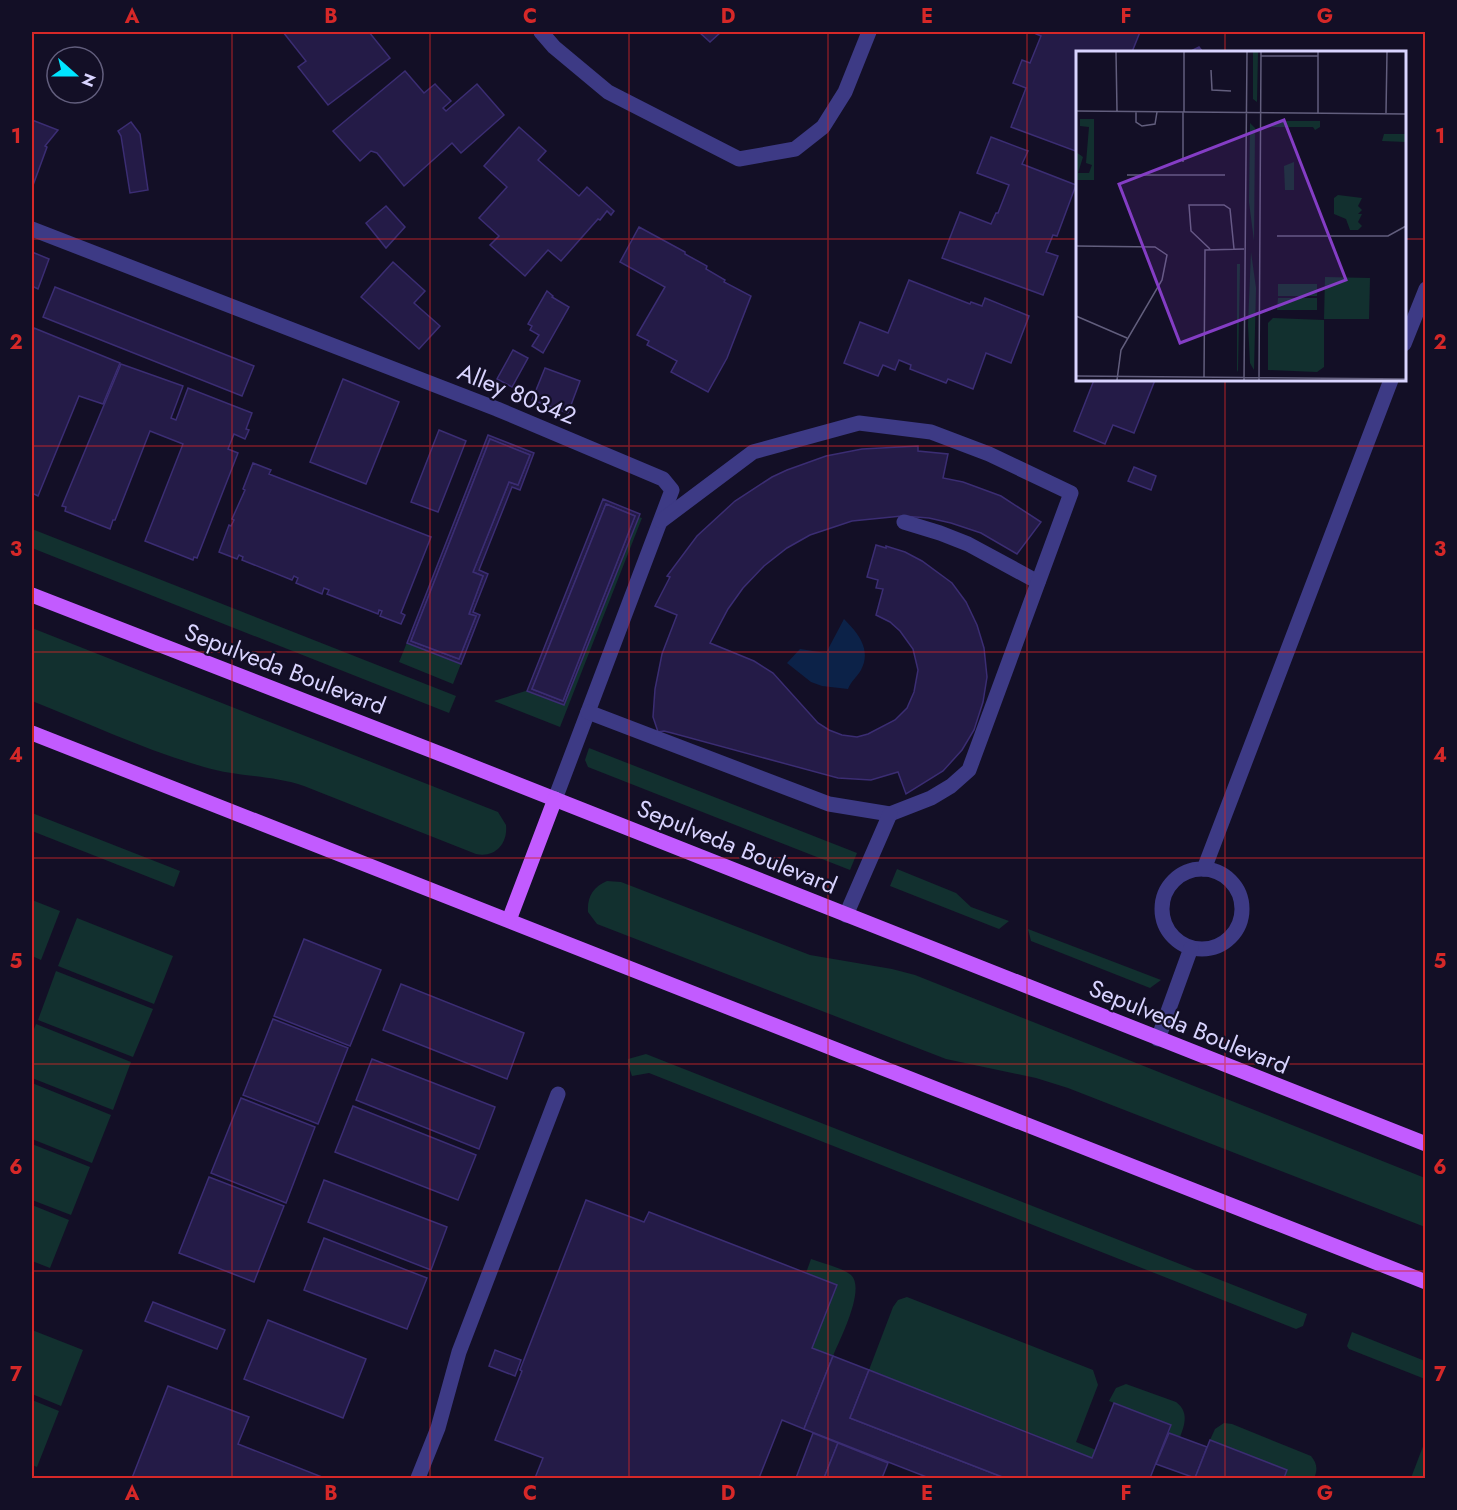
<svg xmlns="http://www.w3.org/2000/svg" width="1457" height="1510" font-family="Jost,sans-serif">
  <rect width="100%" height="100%" fill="#130f26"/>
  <g fill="#12302f">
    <path d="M635,516l7,2 -82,209 -66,-26 38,-12z"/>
    <path d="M32,529l424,167 -7,17 -417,-165z"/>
    <path d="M32,628l466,184 8,13c2,19 -11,33 -30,29l-172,-68c-32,-11 -67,-9 -100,-19 -59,-17 -116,-44 -172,-66z"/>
    <path d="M474,631l-21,53 -54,-22 9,-22 51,19z"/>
    <path d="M589,748l268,105 -7,17 -262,-103 -3,-7z"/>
    <path d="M32,813l148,58 -6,16 -142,-56z"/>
    <path d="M897,869l59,24 15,14 38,14 -10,8 -109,-43z"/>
    <path d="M607,881l14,1 189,73 82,14 23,6 510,203v49l-357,-139 -32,-10 -90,-19 -349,-135 -9,-12c-1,-15 5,-25 19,-31z"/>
    <path d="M32,900l28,11 -19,49 -9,-4z"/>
    <path d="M77,918l96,38 -19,48 -96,-38z"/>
    <path d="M1028,929l133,51 -11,8 -119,-47z"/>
    <path d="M56,971l97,38 -20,48 -95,-37z"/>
    <path d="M36,1024l95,38 -18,48 -81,-32v-44z"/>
    <path d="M646,1054l661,260 -4,12 -7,3 -647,-256 -17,3 -4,-12v-5z"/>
    <path d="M32,1083l79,32 -19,48 -60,-24z"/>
    <path d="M32,1144l58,23 -19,48 -39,-15z"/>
    <path d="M32,1205l37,15 -19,48 -18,-7z"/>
    <path d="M811,1259c11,4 32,9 40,16 15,14 -11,64 -18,81l-21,-8 -6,-75z"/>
    <path d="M907,1297l186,73 5,15 -22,57 20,8 -4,8 -223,-88 24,-63 5,-7z"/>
    <path d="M32,1330l51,20 -22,56 -29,-12z"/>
    <path d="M1352,1332l73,29v18l-76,-30 -2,-3z"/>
    <path d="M1126,1384l50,18c13,10 9,22 4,35l-11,-4 2,-8 -62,-24 7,-13z"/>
    <path d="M32,1400l27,11 -22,56 -5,-2z"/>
    <path d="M1224,1423l8,1 79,32c6,7 7,14 3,22h-30l3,-7 -77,-31 5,-11z"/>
    <path d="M1425,1441v37h-14z"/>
  </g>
  <path fill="#0c2248" d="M844,619c14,14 28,31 17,51 -4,7 -10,11 -13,19l-26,-3 -11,-4 -24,-19 13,-14 26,4z"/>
  <g fill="#241b47" stroke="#3b2d73" stroke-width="1.5" fill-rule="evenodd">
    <path d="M283,32h86l21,26 -62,47 -30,-38 8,-6z"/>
    <path d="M699,32h22l-11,10z"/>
    <path d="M1035,32h105l-8,20h-54v100l-67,-25 15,-39 -13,-5 9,-23 8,3 11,-27 -7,-3z"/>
    <path d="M1199,47l4,5h-14z"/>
    <path d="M405,71l19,22 11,-9 16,17 -8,7 3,3 31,-27 27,31 -43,38 -9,-10 -48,43 -27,-33 -6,-2 -11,10 -27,-30z"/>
    <path d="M32,120l26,10 -13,16 2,1 -15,41z"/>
    <path d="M131,122l9,12 8,56 -18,3 -9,-57 -3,-5z"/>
    <path d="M519,127l27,24 -8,9 41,36 8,-9 27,24 -3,4 -4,-4 -7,9 -2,-1 -37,42 -13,-11 -23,26 -35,-31 9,-9 -20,-18 28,-31 -23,-21z"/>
    <path d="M991,137l37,14 -6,13 54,21 -19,51 -4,-1 -7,17 12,4 -15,39 -101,-37 18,-46 31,12 5,-11h2l11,-28 -32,-12z"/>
    <path d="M386,206l19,21 -19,21 -20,-25z"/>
    <path d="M639,227l46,25v2l22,12 -1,3 19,11 -1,2 27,14 -24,62 -19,34 -37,-20 6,-11 -30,-16 2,-4 -12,-6 28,-48 -45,-25z"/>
    <path d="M32,252l17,7 -11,30 -6,-3z"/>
    <path d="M393,262l32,29 -11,12 26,23 -21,23 -58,-52z"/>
    <path d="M909,280l61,24 1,-2 11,4 3,-8 44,18 -18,47 -25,-10 -13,36 -25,-10 -2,4 -36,-14 1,-4 -12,-5 -4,10 -12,-5 -5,11 -34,-13 16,-41 28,11z"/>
    <path d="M55,287l199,79 -12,30 -199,-79z"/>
    <path d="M547,291l6,5 -1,1 17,10 -26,46 -11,-7 7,-11 -9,-5 2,-4 -4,-2z"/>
    <path d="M34,328l86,35 -17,41 -24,-8 -41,100 -6,-3v-159z"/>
    <path d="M513,350l15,8 -16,29 -15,-8z"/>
    <path d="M121,364l62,22 -12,32 5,2 12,-32 64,25 -6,16 3,1 -4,9 -11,-5 -6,15 10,4 -41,105 -3,-1 -1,3 -48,-19 38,-97 -33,-13 -35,89h-2l-3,9 -45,-18 1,-4 -4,-1z"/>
    <path d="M545,368l35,13 -12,32 -36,-13z"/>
    <path d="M343,379l56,23 -33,82 -56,-22z"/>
    <path d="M1094,380h61l-21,53 -21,-8 -8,19 -31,-13z"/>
    <path d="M439,430l27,11 -28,71 -27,-10z"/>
    <path d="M488,435l46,18 -14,37 -8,-3 -33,83 9,4 -15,38 7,3 -19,49 -54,-21zM490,439l40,16 -12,30 -9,-3 -36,90 10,4 -14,38 7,2 -17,43 -48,-18z"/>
    <path d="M490,439l40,16 -12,30 -9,-3 -36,90 10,4 -14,38 7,2 -17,43 -48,-18z"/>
    <path d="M918,446v5l30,3 -5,24 20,4 38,14 40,26 -24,32 -36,-21 -30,-10 -22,-5 -27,-2 -50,5 -42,14 -23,13 -23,18 -21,22 -15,21 -18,34 44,18 19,12 45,50 11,7 13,5 15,2 11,-3 27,-14 12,-12 7,-16 4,-22 -5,-21 -13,-18 -10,-9 -14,-7 7,-26 -7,-1 2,-8 -11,-3 9,-32 10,3v-2l19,6 17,9 30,22 14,19 11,23 7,23 3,29 -4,25 -9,28 -12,20 -19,21 -37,23 -8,-22 -27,8 -33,-2 -166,-45 -8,-2 -6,1 -5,-15 2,-28 7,-35 15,-39 -22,-9 15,-29 -3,-1 30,-40 38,-35 37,-24 15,-7 39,-14 36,-7z"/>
    <path d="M253,463l18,7 -2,4 162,63 -30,76 4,2 -4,9 -21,-8 2,-5 -3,-1 -1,4 -51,-20 2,-4 -5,-2 -2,6 -26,-11 2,-5 -4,-2 -2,4 -50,-20 1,-3 -4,-2 -2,4 -18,-7 10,-27 2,1 3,-6 -2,-1 13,-29 -2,-1z"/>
    <path d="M1134,467l22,9 -5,14 -23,-9z"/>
    <path d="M603,499l37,15 -76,191 -37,-14zM606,504l29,12 -72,185 -31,-12z"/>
    <path d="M606,504l29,12 -72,185 -31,-12z"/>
    <path d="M304,939l77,31 -31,76 -76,-30z"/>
    <path d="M401,984l123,49 -17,46 -124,-49z"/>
    <path d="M273,1019l75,29 -30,76 -75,-29z"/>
    <path d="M372,1059l123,48 -16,42 -123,-49z"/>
    <path d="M241,1098l74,29 -29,76 -75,-30z"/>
    <path d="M353,1106l123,49 -18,45 -123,-48z"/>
    <path d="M209,1177l75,29 -30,76 -75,-29z"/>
    <path d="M324,1180l123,47 -16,43 -123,-48z"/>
    <path d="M586,1200l58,22 5,-10 188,73 -25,63 21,8 -29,73 -22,-9 -23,58h-224l8,-20 -48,-18 27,-69 -2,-1z"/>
    <path d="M324,1238l103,40 -20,51 -103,-39z"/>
    <path d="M153,1302l72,28 -8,19 -72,-28z"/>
    <path d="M268,1320l98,39 -23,59 -99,-39z"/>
    <path d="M495,1350l26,10 -6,16 -26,-10z"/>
    <path d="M833,1356l36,14 -19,48 155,60h-76l-125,-49z"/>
    <path d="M869,1370l223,88 22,-55 57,22 -21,53h-145l-155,-60z"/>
    <path d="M168,1386l81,31 -11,27 84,33v1h-190z"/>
    <path d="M813,1433l25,10 -14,35h-28z"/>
    <path d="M1169,1433l38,14 -12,31 -39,-14z"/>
    <path d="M1210,1440l77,30 -3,8h-89z"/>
    <path d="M838,1443l50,20 -6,15h-58z"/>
  </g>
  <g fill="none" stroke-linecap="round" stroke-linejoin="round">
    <g stroke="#3d3a85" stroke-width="15">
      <path d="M32,229l465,180 166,70 9,11 -117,309"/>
      <path d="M904,522l36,11 28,11 70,38"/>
      <path d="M588,712l241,92 61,10 41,-16 20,-12 18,-16 102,-277 -82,-39 -58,-22 -72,-9 -106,29 -92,69"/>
      <path d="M846,915l44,-101"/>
      <path d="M418,1478l20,-50 21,-76 99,-258"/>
    </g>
    <g stroke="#3d3a85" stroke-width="15">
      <path d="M541,32l13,15 54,45 131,67 56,-10 28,-22 22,-35 24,-60"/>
      <path d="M1404,344l22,-55"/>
      <circle cx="1202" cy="909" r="40"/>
      <path d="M1204,869l187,-489"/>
      <path d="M1158,1039l33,-91"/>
    </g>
    <g stroke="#c25bff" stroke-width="15">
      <path d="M32,595l419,163 975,386"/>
      <path d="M32,733l1394,549"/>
      <path d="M509,920l46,-121"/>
    </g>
  </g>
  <path fill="none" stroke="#d62828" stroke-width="1.5" stroke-opacity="0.55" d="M232,32v1446M430,32v1446M629,32v1446M828,32v1446M1027,32v1446M1225,32v20M32,239h1046M1404,239h22M1225,380v1098M32,446h1394M32,652h1394M32,858h1394M32,1064h1394M32,1271h1394"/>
  <g text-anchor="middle" stroke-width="4.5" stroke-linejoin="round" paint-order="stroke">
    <g font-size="24" fill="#d9d4ff" stroke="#130f26">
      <text transform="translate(517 394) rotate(22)" y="8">Alley 80342</text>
      <text transform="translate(285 669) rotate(21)" y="8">Sepulveda Boulevard</text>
      <text transform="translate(737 847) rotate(22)" y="8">Sepulveda Boulevard</text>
      <text transform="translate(1189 1027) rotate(22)" y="8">Sepulveda Boulevard</text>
    </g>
  </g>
  <g transform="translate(1076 51)">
    <rect width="330" height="330" fill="#130f26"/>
    <path d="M177,1h5l-1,50 -4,-3zM4,68h14v61h-18v-59v31l7,5 -5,16h11l3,-8 -6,-2 3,-36 -9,-1zM199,70h45v6l-5,3 -2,-3h-42zM174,72l5,5 -1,113 -5,-39zM308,83h22v8l-24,-1zM218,111v28h-9l-1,-24zM262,144l24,3 -4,8 4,4 -4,4h4l-4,8 4,4 -4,4h-8l-4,-11 -12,-5v-16zM175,201l5,36 -2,82 -4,-7 -2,-38zM161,213h3l-2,108 -1,-2zM249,226l45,1 -1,41h-45zM202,233h39v12h-39zM202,247h39v12h-40zM197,267l51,2v47l-7,5 -49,-2v-47z" fill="#12302f"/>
    <path fill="none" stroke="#625e7d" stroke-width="1.5" d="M40,1l1,59M185,5h57M135,19l1,20 19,1M0,60l330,3M60,60v11l6,4 13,-2 2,-12M107,61v50M108,61v-60M242,62v-61M310,62l1,-61M51,124h98M201,185h111l18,-10M0,195l79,1 12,8 -5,25 -41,70 -4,30M134,198l-19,-18 -2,-26h35l6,4 4,40M0,265l51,22M0,325l330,3M128,327l1,-128 39,-1M168,329l3,-328M183,329l2,-328"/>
    <path fill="#843dc5" fill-opacity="0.15" stroke="#843dc5" stroke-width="3" d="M208,69l62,160 -166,63 -61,-159z"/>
    <rect width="330" height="330" fill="none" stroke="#d9d4ff" stroke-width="3"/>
  </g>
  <rect width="1457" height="1510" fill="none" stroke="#130f26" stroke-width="66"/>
  <g transform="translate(75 75) rotate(111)"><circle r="28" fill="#130f26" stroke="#625e7d" stroke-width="1.5"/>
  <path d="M0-4.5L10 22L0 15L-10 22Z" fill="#00e5ff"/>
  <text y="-9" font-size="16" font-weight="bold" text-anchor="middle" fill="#d9d4ff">N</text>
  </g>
  <rect x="33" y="33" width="1391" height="1444" fill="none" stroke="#d62828" stroke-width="2"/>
  <g font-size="20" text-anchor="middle" font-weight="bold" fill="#d62828">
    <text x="132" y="23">A</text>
    <text x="331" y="23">B</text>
    <text x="530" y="23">C</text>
    <text x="728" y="23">D</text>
    <text x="927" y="23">E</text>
    <text x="1126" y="23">F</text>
    <text x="1325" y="23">G</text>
    <text x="16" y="143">1</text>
    <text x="1440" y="143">1</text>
    <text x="16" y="349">2</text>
    <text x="1440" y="349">2</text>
    <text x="16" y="556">3</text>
    <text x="1440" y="556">3</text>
    <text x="16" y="762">4</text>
    <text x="1440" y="762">4</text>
    <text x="16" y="968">5</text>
    <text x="1440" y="968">5</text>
    <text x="16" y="1174">6</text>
    <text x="1440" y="1174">6</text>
    <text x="16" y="1381">7</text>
    <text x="1440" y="1381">7</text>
    <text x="132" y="1500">A</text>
    <text x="331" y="1500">B</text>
    <text x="530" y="1500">C</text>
    <text x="728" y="1500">D</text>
    <text x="927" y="1500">E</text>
    <text x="1126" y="1500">F</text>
    <text x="1325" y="1500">G</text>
  </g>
</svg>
